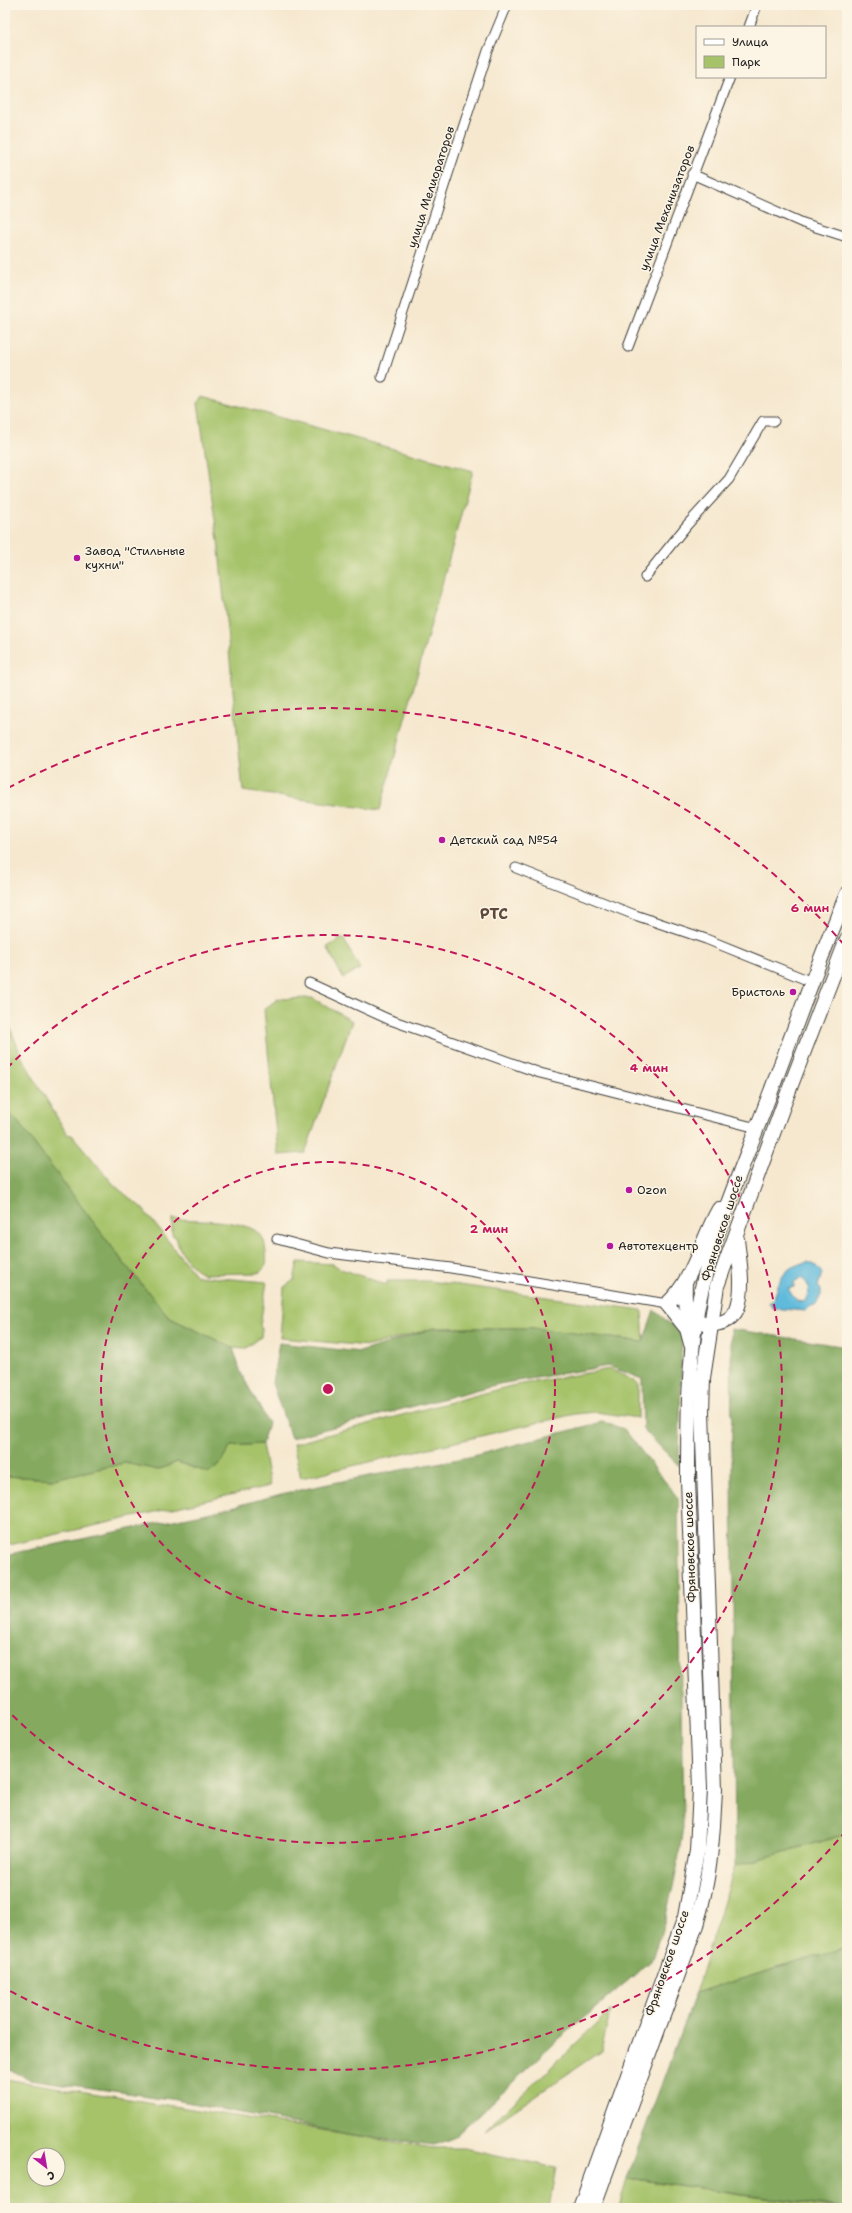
<svg xmlns="http://www.w3.org/2000/svg" width="852" height="2213" font-family="'Shantell Sans',sans-serif">
  <rect width="100%" height="100%" fill="#fcf5e5"/>
  <filter id="ink" filterUnits="userSpaceOnUse"><feTurbulence type="fractalNoise" baseFrequency=".025" numOctaves="2"/><feDisplacementMap in="SourceGraphic" scale="8" xChannelSelector="R" yChannelSelector="G"/><feConvolveMatrix kernelMatrix="1 2 1 2 8 2 1 2 1" color-interpolation-filters="sRGB"/></filter>
  <filter id="wash" filterUnits="userSpaceOnUse"><feTurbulence type="fractalNoise" baseFrequency=".012" numOctaves="4" result="noise"/><feDisplacementMap in="SourceGraphic" scale="16" xChannelSelector="R" yChannelSelector="G"/><feGaussianBlur stdDeviation="0.9" result="paint"/><feColorMatrix in="noise" values="0 0 0 0 0 0 0 0 0 0 0 0 0 0 0 0 0 1.4 0 .05"/><feComposite in="paint" operator="in"/></filter>
  <g filter="url(#wash)">
    <rect width="100%" height="100%" fill="#f6e8cf"/>
    <g fill="#a6c36a" stroke="#617043" fill-rule="evenodd">
      <path d="M203,396l270,75 -93,339 -137,-19 -25,-251 -20,-137z"/>
      <path d="M343,938l17,31 -17,9 -16,-31z"/>
      <path d="M312,998l40,23 -47,132 -27,2 -14,-146 14,-10z"/>
      <path d="M5,1015l17,43 45,76 5,1 43,51 27,22 54,68 71,6 -7,43 2,3 -1,9 -16,12 -12,-1 -63,-30 -46,-55 -106,-141 -13,-13z"/>
      <path d="M172,1219c22,1 70,0 87,14 6,6 6,13 7,20 1,10 1,15 -8,20l-55,1c-14,-9 -24,-21 -27,-37l-4,-2z"/>
      <path d="M298,1262l35,2 8,5 46,16v-4h42l213,29 2,32 -111,-14h-99l-65,18 -89,-8 4,-51 10,-7z"/>
      <path d="M610,1369l28,14v35l-42,-6 -21,2 -274,64 -8,-34 218,-58z"/>
      <path d="M262,1444l8,42 -265,60v-70l48,3 72,-16 33,7 19,-8 32,11 10,-7 12,-20z"/>
      <path d="M847,1834v113l-152,46 40,-127z"/>
      <path d="M611,2010l-10,41 -117,80z"/>
      <path d="M5,2079l428,69h32l91,20 -7,40 -544,-1zM34,2155h24v24h-24z"/>
      <path d="M627,2178l213,30h-221z"/>
    </g>
    <g fill="#84a95e" stroke="#50623d">
      <path d="M5,1109l13,13 106,141 46,55 63,30 8,25 27,50 -6,21 -31,2 -12,20 -10,7 -32,-11 -19,8 -33,-7 -72,16 -48,-3z"/>
      <path d="M654,1310l28,24 -3,132 -36,-37 -1,-50 -34,-13 -109,18 -208,54 -19,-55 7,-40 81,9 74,-24h99l110,14z"/>
      <path d="M731,1329l116,18v487l-112,32z"/>
      <path d="M602,1422l22,7 54,69 5,328 -6,43 -13,55 -13,37 -92,78 -106,99 -19,7 -87,-11 -171,-34 -147,-21 -24,-12v-512l212,-44 64,-17 57,-12 131,-25z"/>
      <path d="M847,1947v261l-220,-30 68,-185z"/>
    </g>
    <path fill="#5ebadc" stroke="#3d6b7c" fill-rule="evenodd" d="M808,1262l7,3 7,8 -4,13 3,4v5l-5,10 -6,1 -5,5 -32,-3 -4,-5 4,-2c8,-23 9,-34 35,-39zM800,1278c11,4 10,16 4,24l-7,-1 -9,-12 6,-2v-5z"/>
  </g>
  <g filter="url(#ink)">
    <g fill="none" stroke-linecap="round" stroke-linejoin="round">
      <g stroke="#3d3b37" stroke-width="11">
        <g id="street">
          <path d="M749,27l8,-22"/>
          <path d="M692,174l111,49 44,14"/>
          <path d="M628,347l102,-270"/>
          <path d="M382,377l106,-326 19,-46"/>
          <path d="M645,577l42,-52 42,-46 34,-58h11"/>
          <path d="M516,868l119,47 71,24 106,43"/>
          <path d="M309,983l79,36 152,54 217,55"/>
          <path d="M277,1239l52,14 122,15 216,36"/>
        </g>
      </g>
      <g stroke="#3d3b37" stroke-width="16">
        <g id="primary">
          <path d="M685,1282c0,10 -2,22 4,30 11,17 39,16 48,-3 8,-21 2,-49 0,-70"/>
          <path d="M667,1304c27,-24 34,-64 52,-95"/>
          <path d="M667,1304l20,25 4,15"/>
          <path d="M580,2208l105,-291 12,-66 3,-63 -12,-308c0,-56 0,-113 9,-169 13,-70 43,-138 68,-204 27,-71 52,-143 82,-213"/>
          <path d="M593,2208l103,-283c14,-45 17,-89 19,-136l-13,-377 1,-34 14,-92 69,-188 61,-159"/>
        </g>
      </g>
      <use href="#street" stroke="#fff" stroke-width="9"/>
      <use href="#primary" stroke="#fff" stroke-width="14"/>
    </g>
  </g>
  <g fill="none" stroke="#c2185b" stroke-width="2" stroke-dasharray="7 5">
    <circle cx="328" cy="1389" r="227"/>
    <path d="M7 1068A454 454 0 1 1 7 1710"/>
    <path d="M846 1831A681 681 0 0 1 8 1990M8 788A681 681 0 0 1 846 947"/>
  </g>
  <g fill="#b5179e" stroke="#fcf5e5" stroke-width="1.5">
    <circle cx="77" cy="558" r="4"/>
    <circle cx="442" cy="840" r="4"/>
    <circle cx="793" cy="992" r="4"/>
    <circle cx="629" cy="1190" r="4"/>
    <circle cx="610" cy="1246" r="4"/>
  </g>
  <g text-anchor="middle" stroke-width="3" stroke-linejoin="round" paint-order="stroke">
    <g font-size="12" fill="#1c1c1c" stroke="#fcf5e5">
      <text transform="translate(431 187) rotate(-72)" y="4">улица Мелиораторов</text>
      <text transform="translate(667 208) rotate(-69)" y="4">улица Механизаторов</text>
      <text transform="translate(722 1228) rotate(-72)" y="4">Фряновское шоссе</text>
      <text transform="translate(690 1547) rotate(-92)" y="4">Фряновское шоссе</text>
      <text transform="translate(667 1963) rotate(-71)" y="4">Фряновское шоссе</text>
    </g>
    <g font-size="12" fill="#1c1c1c" stroke="#fcf5e5" text-anchor="start">
      <text x="85" y="555">Завод "Стильные<tspan x="85" dy="14">кухни"</tspan></text>
      <text x="450" y="844">Детский сад №54</text>
      <text x="785" y="996" text-anchor="end">Бристоль</text>
      <text x="637" y="1194">Ozon</text>
      <text x="618" y="1250">Автотехцентр</text>
    </g>
    <g font-size="16" font-weight="bold" fill="#5e483e" stroke="#fcf5e5">
      <text x="494" y="919">РТС</text>
    </g>
  </g>
  <circle cx="328" cy="1389" r="6" fill="#c2185b" stroke="#fcf5e5" stroke-width="2"/>
  <g font-size="12" text-anchor="middle" font-weight="bold" fill="#c2185b" stroke="#fcf5e5" stroke-width="3" stroke-linejoin="round" paint-order="stroke">
    <text x="810" y="912">6 мин</text>
    <text x="649" y="1072">4 мин</text>
    <text x="489" y="1233">2 мин</text>
  </g>
  <rect width="852" height="2213" fill="none" stroke="#fcf5e5" stroke-width="20"/>
  <rect x="696" y="26" width="130" height="52" fill="#fcf5e5" stroke="#a29e95"/>
  <rect x="704" y="39" width="20" height="6" fill="#ffffff" stroke="#a29e95"/>
  <text x="732" y="46" font-size="12" fill="#1c1c1c">Улица</text>
  <rect x="704" y="56" width="20" height="12" fill="#a6c36a" stroke="#a29e95"/>
  <text x="732" y="66" font-size="12" fill="#1c1c1c">Парк</text>
  <g transform="translate(46 2167) rotate(149)"><circle r="19" fill="#fcf5e5" stroke="#a29e95"/>
  <path d="M0-3L7 15L0 10L-7 15Z" fill="#b5179e"/>
  <text y="-6" font-size="11" font-weight="bold" text-anchor="middle" fill="#1c1c1c">С</text>
  </g>
</svg>
